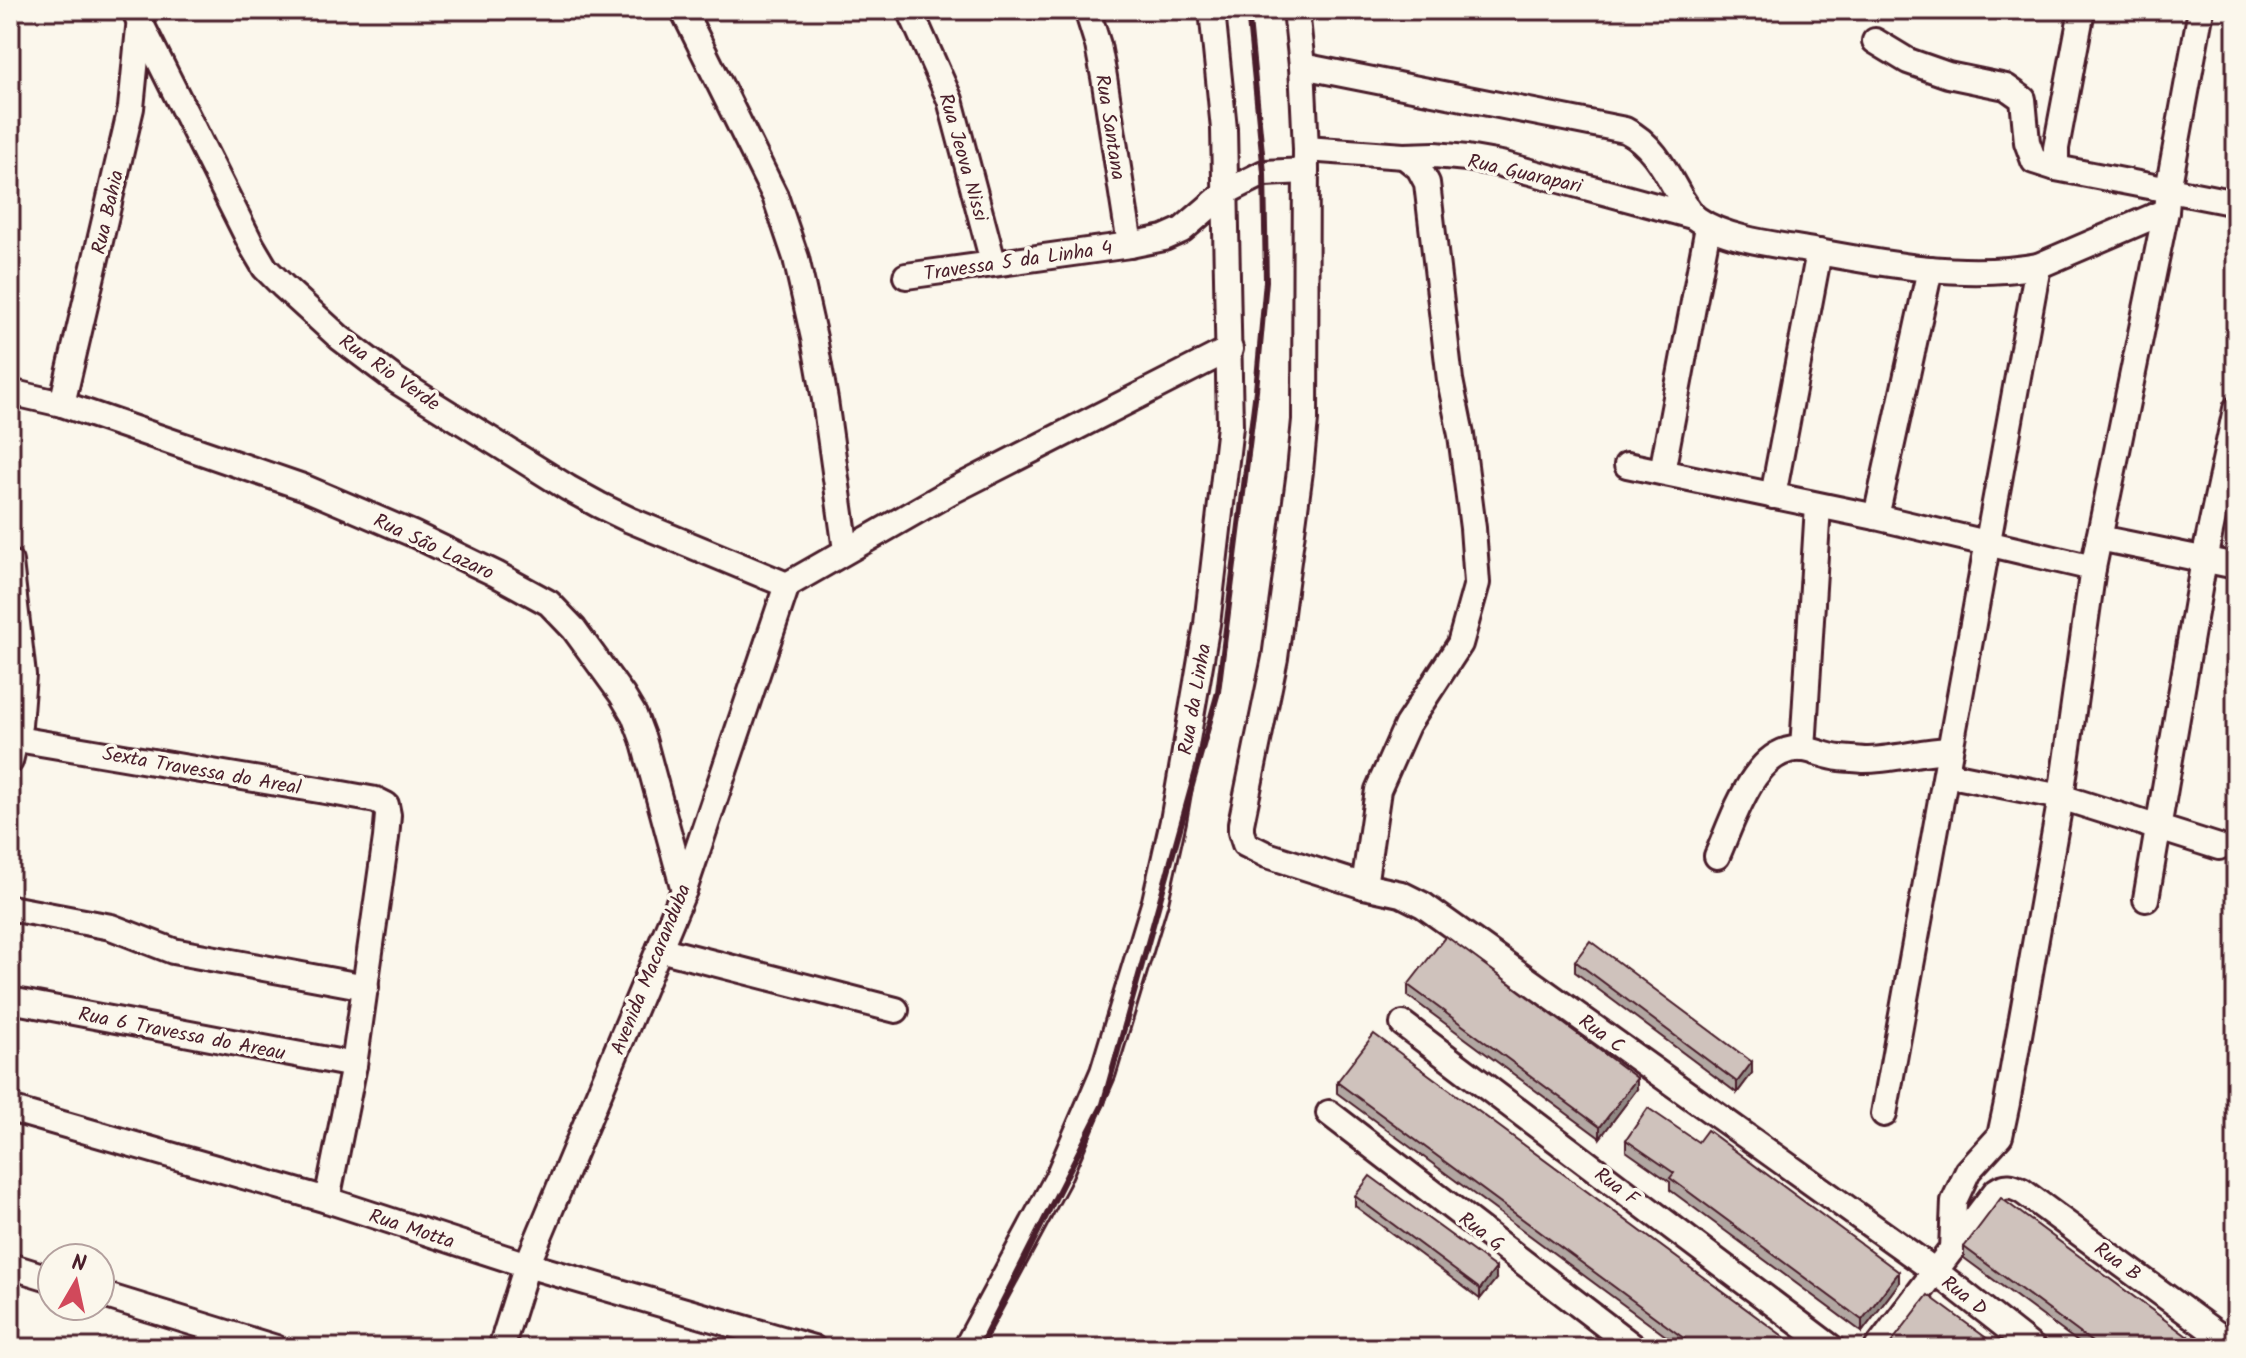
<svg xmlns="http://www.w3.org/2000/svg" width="2246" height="1358" font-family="Kalam,sans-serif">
  <rect width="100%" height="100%" fill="#fbf7ec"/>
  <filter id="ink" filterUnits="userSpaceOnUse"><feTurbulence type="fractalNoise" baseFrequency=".0125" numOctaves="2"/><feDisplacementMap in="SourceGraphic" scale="16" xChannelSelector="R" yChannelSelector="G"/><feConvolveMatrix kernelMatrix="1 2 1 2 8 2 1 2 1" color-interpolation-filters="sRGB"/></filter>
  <g filter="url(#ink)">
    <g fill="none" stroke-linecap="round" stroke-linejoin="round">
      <g stroke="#4a1f2b" stroke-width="30">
        <g id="minor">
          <path d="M134,10l118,236 13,22 18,18 57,52 57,43 171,107 31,17 31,15 157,65"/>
          <path d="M683,10l92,186 21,62 18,80 11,62 21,150"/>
          <path d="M910,10l40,90 43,162"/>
          <path d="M1087,10l11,35 6,32 26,168"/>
          <path d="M1296,10l6,56 4,83 -1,271 -5,51 -25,187 -34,166v8l4,12 22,11 97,31 37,8 22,11 512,366 98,77"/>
          <path d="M1875,41l33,20 40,14 58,12 17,12 4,43 7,19 22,7 180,35"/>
          <path d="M1302,66l323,64c29,14 42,44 57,70 5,7 8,14 15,19 26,19 73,25 105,30 76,14 159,31 236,17l128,-55"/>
          <path d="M1306,149l98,7 31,-1 32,3 34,6 191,52"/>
          <path d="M2056,168v-20l26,-138"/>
          <path d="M906,276l224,-31 34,-7 18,-8 44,-38 38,-19 42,-2"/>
          <path d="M10,392l52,12 241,83 110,47 83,40 53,29 25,26 48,66 12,20 9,24 41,151"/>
          <path d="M62,404l69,-296 9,-90"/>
          <path d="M1627,465l249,52 217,51"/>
          <path d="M1662,472l46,-245"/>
          <path d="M1773,496l46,-244"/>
          <path d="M1876,517l54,-248"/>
          <path d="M2099,538l137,28"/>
          <path d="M10,562l13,113 -4,50 -9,36"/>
          <path d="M787,585l161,-92 282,-144"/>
          <path d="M17,739l314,53 45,8 10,5 2,10 -2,23 -32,227 -27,135"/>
          <path d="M1803,749l15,-243"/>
          <path d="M1946,774l115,23 158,50"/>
          <path d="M1717,856c16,-35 38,-113 87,-107 12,2 24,8 36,9 8,1 16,1 24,2 29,0 57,-9 86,-10"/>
          <path d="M1364,886l14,-96 29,-65 53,-81 17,-61 -4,-55 -12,-93 -11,-55 -23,-197 -8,-15 -15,-12"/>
          <path d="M2146,899l58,-339 32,-151"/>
          <path d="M10,908l101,19 62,24 193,36"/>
          <path d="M659,949l237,61"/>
          <path d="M10,1000l344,65"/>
          <path d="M1403,1024l429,324"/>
          <path d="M10,1109l317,91 200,65 286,83"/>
          <path d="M1329,1113l306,235"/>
          <path d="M1884,1114l154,-848"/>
          <path d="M1952,1249l2,-48 14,-30 32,-35 7,-33 54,-306 32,-229 73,-357 2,-21 33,-180"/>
          <path d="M10,1266l42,13"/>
          <path d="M100,1294l176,54"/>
          <path d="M501,1348l26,-83 157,-375 103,-305"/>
          <path d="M966,1348l91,-169 46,-107 52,-171 18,-80 34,-197 23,-198 -6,-297 -12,-119"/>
          <path d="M1877,1348l119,-157c10,-7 16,-5 26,0l214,157"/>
        </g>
      </g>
      <use href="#minor" stroke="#fbf7ec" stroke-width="24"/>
      <path stroke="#4a1f2b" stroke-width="6" d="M979,1348l124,-244 115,-412 38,-302 10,-109 -2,-108 -16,-163"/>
    </g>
    <g fill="#b2a7a2" stroke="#4a1f2b" stroke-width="2">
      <path d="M1575,961l177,112 -15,20 -162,-121z"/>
      <path d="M1408,985l229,104 -37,49 -192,-142z"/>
      <path d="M1337,1082l462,266h-117l-345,-255z"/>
      <path d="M1626,1140l273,143 -37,49 -192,-142v-8l-44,-31z"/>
      <path d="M1355,1196l141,83 -16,20 -125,-93z"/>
      <path d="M1964,1247l224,100 -102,1 -122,-90z"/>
    </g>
    <g fill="#918884" stroke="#4a1f2b" stroke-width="2">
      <path d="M1752,1062v11l-15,20v-11z"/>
      <path d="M1637,1078v11l-37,49v-11z"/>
      <path d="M1496,1268v11l-16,20v-10z"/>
      <path d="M1899,1272v11l-37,49v-12z"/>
      <path d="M2188,1337l-1,11h-8z"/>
    </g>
    <g fill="#cfc2bc" stroke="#4a1f2b" stroke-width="2">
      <path d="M1446,936l191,142 -37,49 -192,-142z"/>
      <path d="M1590,941l162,121 -15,20 -162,-121z"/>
      <path d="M1374,1034l425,314h-102l-360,-266z"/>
      <path d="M1648,1108l50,34 9,-12 192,142 -37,48 -192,-142 4,-5 -48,-33z"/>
      <path d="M1370,1176l126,92 -16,21 -125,-93z"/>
      <path d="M2001,1198l187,139 -9,11h-79l-136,-101z"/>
      <path d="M1928,1295l72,53h-102l-7,-5z"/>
    </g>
  </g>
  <g text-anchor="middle" stroke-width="7" stroke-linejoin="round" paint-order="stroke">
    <g font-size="20" fill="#4a1f2b" stroke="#fbf7ec">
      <text transform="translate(1111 127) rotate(81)" y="7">Rua Santana</text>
      <text transform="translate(964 157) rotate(74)" y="7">Rua Jeova Nissi</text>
      <text transform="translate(1525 173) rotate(13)" y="7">Rua Guarapari</text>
      <text transform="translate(107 212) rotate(-77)" y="7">Rua Bahia</text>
      <text transform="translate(1018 260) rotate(-8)" y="7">Travessa 5 da Linha 4</text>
      <text transform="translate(390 372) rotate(35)" y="7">Rua Rio Verde</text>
      <text transform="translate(434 546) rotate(25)" y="7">Rua São Lazaro</text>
      <text transform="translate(1194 699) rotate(-80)" y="7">Rua da Linha</text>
      <text transform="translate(202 770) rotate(10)" y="7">Sexta Travessa do Areal</text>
      <text transform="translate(650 969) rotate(-68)" y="7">Avenida Macaranduba</text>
      <text transform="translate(182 1033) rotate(11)" y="7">Rua 6 Travessa do Areau</text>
      <text transform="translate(1602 1033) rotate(36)" y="7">Rua C</text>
      <text transform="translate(1617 1186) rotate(37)" y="7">Rua F</text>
      <text transform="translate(412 1228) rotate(18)" y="7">Rua Motta</text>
      <text transform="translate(1482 1231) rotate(37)" y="7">Rua G</text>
      <text transform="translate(2118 1261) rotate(36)" y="7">Rua B</text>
      <text transform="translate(1965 1295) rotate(38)" y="7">Rua D</text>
    </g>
  </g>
  <rect width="2246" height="1358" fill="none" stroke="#fbf7ec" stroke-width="40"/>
  <rect x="20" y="20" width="2206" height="1318" fill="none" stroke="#4a1f2b" stroke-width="3" filter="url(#ink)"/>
  <g transform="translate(76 1282) rotate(9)"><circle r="38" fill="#fbf7ec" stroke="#b4a19f" stroke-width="2"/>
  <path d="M0-6L14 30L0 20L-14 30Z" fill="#d1495b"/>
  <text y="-12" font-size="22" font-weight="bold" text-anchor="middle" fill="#4a1f2b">N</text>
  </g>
</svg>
